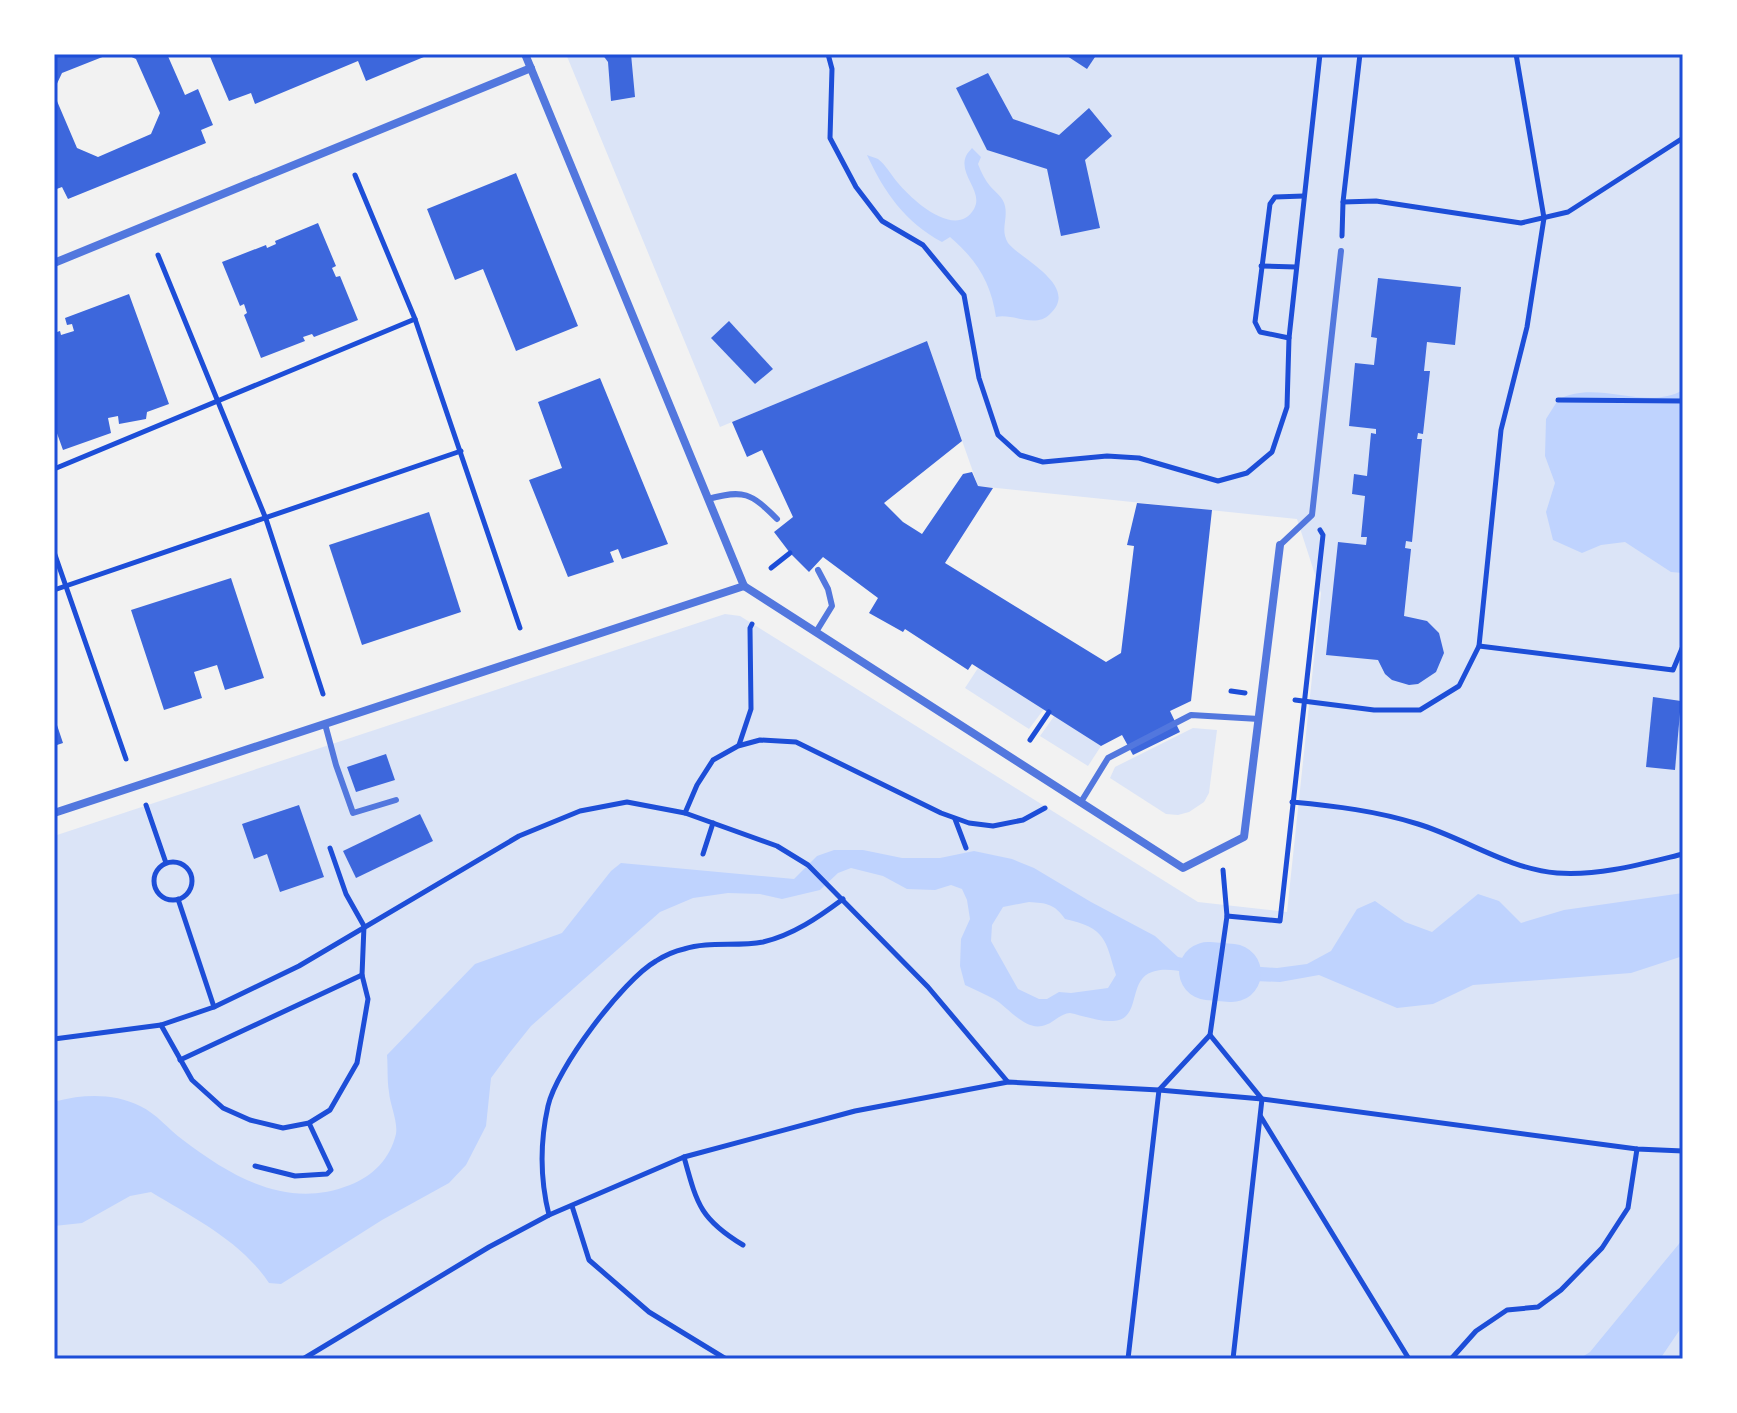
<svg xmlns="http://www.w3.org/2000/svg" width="1737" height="1413" font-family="'Source Sans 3',sans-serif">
  <rect width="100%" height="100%" fill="#f2f2f2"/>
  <g fill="#dbe4f7">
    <path d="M566,54h1117v1305h-1629v-523l671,-222 15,2 458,286 89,10 34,-319 -24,-74 -319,-33 -51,-145 -207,86z"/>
    <path d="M978,668l66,41 -15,20 -64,-41z"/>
    <path d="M1055,715l46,31 -13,20 -48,-30z"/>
    <path d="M1193,728l24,2 -8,63 -5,9 -15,10 -11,3 -12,-1 -56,-36 5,-11z"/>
  </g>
  <g fill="#bfd3fe" fill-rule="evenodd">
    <path d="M972,148l9,9 -3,7c3,8 7,16 12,22 6,7 13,11 15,20 3,14 -5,23 3,37 11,15 73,43 42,71 -15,15 -36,-1 -54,3 -5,-34 -19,-57 -46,-80l-8,5c-37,-20 -58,-50 -75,-87 3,1 8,3 11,4 8,6 14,17 20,24 14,17 58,57 76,26 10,-18 -16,-34 -8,-53 1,-3 4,-5 6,-8z"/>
    <path d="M1683,390v183l-12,-1 -46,-30 -24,3 -19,8 -29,-13 -7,-28 9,-29 -10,-27 1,-37 12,-19c37,-22 88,12 125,-10z"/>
    <path d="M834,850h29l39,8h38l34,-7 38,8 22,9 57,34 64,34 23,21 30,6 -1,14c-17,-3 -38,-11 -55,-5 -25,8 -10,48 -39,49 -13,1 -29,-5 -43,-8 -11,1 -17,11 -28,13 -18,4 -34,-19 -48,-27 -9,-5 -19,-9 -29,-14l-5,-19 1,-27 9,-20 -3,-19 -5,-11 -11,-4 -16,5 -28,-1 -24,-13 -32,-8 -13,5 -18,17 -38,9 -22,-5 -32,-1 -35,5 -33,14 -129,114 -20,25 -20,27 -5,48 -20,39 -17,18 -67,37 -101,64 -12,-1c-28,-42 -75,-65 -118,-91l-21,4 -48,27 -28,3v-124l3,-1c27,-7 57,-8 83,5 17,8 28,23 43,34 49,37 104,70 167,45 23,-9 40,-26 46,-51 2,-13 -6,-29 -7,-42 -2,-12 -1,-25 -2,-37l88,-91 87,-31 49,-62 10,-8 173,16 23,-23zM1029,902c17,1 26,2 36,17 41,9 40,20 51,56l-8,13 -37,5 -12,-1 -12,7h-8l-21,-10 -27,-48 1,-16 11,-18z"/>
    <path d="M1683,893v63l-52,17 -158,12 -40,19 -36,4 -78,-33 -39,7 -48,-2 2,-15 43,3 30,-4 24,-13 26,-42 18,-8 30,21 27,10 46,-38 21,7 22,22 43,-13z"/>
    <path d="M1683,1239v86l-23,34h-81l11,-7z"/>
  </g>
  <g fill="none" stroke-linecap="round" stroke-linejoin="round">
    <path stroke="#bfd3fe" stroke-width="58" d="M1208,971l24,2"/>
  </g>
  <g fill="#3d67dc">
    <path d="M54,54h56l-48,19 -8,17z"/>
    <path d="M125,54h42l18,41 13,-6 15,36 -12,5 5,13 -138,56 -6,-12 -8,3v-96l23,54 21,9 53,-23 9,-21 -24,-54z"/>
    <path d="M209,54h222l-65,27 -8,-20 -103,43 -4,-11 -22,8z"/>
    <path d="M602,54h29l4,43 -24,4 -3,-39z"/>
    <path d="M1064,54h33l-10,15z"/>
    <path d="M988,73l25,46 46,16 30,-27 23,28 -27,24 15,68 -39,8 -14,-67 -60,-19 -31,-62z"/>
    <path d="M516,173l62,153 -62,25 -33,-82 -28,11 -28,-71z"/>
    <path d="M318,223l18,43 -4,2 4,9 4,-1 18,44 -44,17 -2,-3 -9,3 2,4 -44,17 -17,-43 3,-2 -3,-9 -4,2 -18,-44 44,-17 1,3 9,-4 -1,-3z"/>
    <path d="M1378,278l83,9 -6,58 -28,-3 -3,29h6l-7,63 -5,-1 -1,6h5l-10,103 -6,-1 -1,7 6,1 -7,67 23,5 12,12 5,20 -8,19 -18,12 -9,1 -17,-5 -7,-6 -7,-14 -52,-5 12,-113 28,3 1,-8h-6l4,-41 -13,-2 2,-20 13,2 4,-43 5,1v-5l-27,-3 6,-63 19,2 3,-27 -6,-1z"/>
    <path d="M129,294l40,110 -22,8 -1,7 -27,5 -1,-8 -10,2 3,15 -48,17 -9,-25v-92l6,-2 1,4 13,-4 -2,-7 -5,1 -2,-7z"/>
    <path d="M729,321l44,48 -18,15 -44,-46z"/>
    <path d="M927,341l35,100 -78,62 19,19 19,12 41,-60 9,-2 6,14 15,2 -48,75 161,99 15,-9 13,-107 -7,-1 10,-42 75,7 -21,191 -21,10 10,21 -47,23 -11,-20 -21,11 -129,-82 -4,6 -63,-41 -2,3 -34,-19 9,-15 -55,-41 -14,15 -19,-19 -16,-21 19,-15 -31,-67 -15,7 -15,-35z"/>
    <path d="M600,378l68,166 -46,15 -4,-10 -8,3 4,10 -46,15 -39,-97 33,-12 -24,-66z"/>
    <path d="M429,512l32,100 -99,33 -33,-100z"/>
    <path d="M231,578l33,100 -39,12 -8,-25 -23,7 8,26 -38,12 -33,-100z"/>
    <path d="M1653,697l28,4 -6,69 -29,-3z"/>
    <path d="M54,716l9,27 -9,3z"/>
    <path d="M386,754l9,26 -39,12 -9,-25z"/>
    <path d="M299,805l25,72 -44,15 -13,-38 -13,5 -12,-35z"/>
    <path d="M420,814l13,27 -77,37 -13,-27z"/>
  </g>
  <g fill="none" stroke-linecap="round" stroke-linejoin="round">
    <g stroke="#1d4ed8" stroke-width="5">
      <path d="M828,54l4,15 -2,69 26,49 26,34 41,24 41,50 15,83 19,57 22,20 23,7 64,-6 32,2 79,23 29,-8 25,-21 15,-45 2,-69 31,-284"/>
      <path d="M355,175l60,144 105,309"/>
      <path d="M1343,202l33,-1 145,22 47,-11 115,-74"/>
      <path d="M1342,236l1,-34 17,-148"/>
      <path d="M158,255l108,264 57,175"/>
      <path d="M1261,266l35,1"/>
      <path d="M1289,338l-29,-6 -5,-10 15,-118 5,-7 29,-1"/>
      <path d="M1558,400l125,1"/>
      <path d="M54,469l361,-150"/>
      <path d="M54,552l72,207"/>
      <path d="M771,568l19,-15"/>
      <path d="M54,590l407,-139"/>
      <path d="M1479,646l194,24 10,-24"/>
      <path d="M1231,691l14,2"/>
      <path d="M1295,700l79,10h46l39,-24 20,-40 22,-216 26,-103 17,-109 -28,-164"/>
      <path d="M1030,740l19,-28"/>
      <path d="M739,745l12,-36 -1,-81 2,-4"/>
      <path d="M1292,802c43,4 85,9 126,22 46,14 90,45 139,49 43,3 85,-9 126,-19"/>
      <path d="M146,805l20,58"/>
      <path d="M685,813l12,-28 16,-25 25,-14 22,-6 36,2 145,71 28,10 24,3 30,-6 22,-12"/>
      <path d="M955,819l11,29"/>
      <path d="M703,854l10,-31"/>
      <circle cx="173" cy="881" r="19"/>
      <path d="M178,899l36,108"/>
      <path d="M1227,916l53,5 43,-386 -3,-5"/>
      <path d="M161,1025l31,55 31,28 27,12 33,8 26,-5 21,-13 27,-47 11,-64 -6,-24 2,-49 -18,-32 -16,-46"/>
      <path d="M1210,1035l52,64 -29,260"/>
      <path d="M54,1039l107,-14 53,-18 85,-41 220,-130 61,-25 47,-9 58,11 92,33 31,19 120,122 79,94"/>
      <path d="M180,1060l182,-85"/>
      <path d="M1261,1117l148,242"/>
      <path d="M684,1157c13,47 16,62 59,88"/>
      <path d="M255,1166l40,10 32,-2 4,-4 -22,-47"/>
      <path d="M572,1206l17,54 60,52 77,47"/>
      <path d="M549,1215c-9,-36 -9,-73 -1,-109 8,-37 75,-126 108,-145 8,-5 19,-10 28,-12 25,-8 53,-2 79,-7 30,-7 56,-25 80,-43"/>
      <path d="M303,1359l186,-112 60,-32 135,-58 171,-46 153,-29 151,8 103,9 375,50 46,2"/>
      <path d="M1128,1359l31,-269 51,-55 17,-119 -4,-46"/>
      <path d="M1451,1359l25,-28 31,-21 31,-3 23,-17 41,-42 26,-40 9,-59"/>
    </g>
    <g stroke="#5277de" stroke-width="6">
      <path d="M708,499c36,-10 43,-6 69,20"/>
      <path d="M1280,545l32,-30 29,-264"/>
      <path d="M816,632l16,-26 -4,-17 -10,-19"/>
      <path d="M325,724l11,41 17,48 43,-13"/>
      <path d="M1081,802l27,-44 83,-43 68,4"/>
    </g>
    <g stroke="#5277de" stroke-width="8">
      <path d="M525,54l219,532"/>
      <path d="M54,263l477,-195"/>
      <path d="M744,586l439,282 61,-31 36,-292"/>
      <path d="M54,813l690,-227"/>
    </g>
  </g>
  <rect width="1737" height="1413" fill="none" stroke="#ffffff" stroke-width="112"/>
  <rect x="56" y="56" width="1625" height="1301" fill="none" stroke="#1d4ed8" stroke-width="3"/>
</svg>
